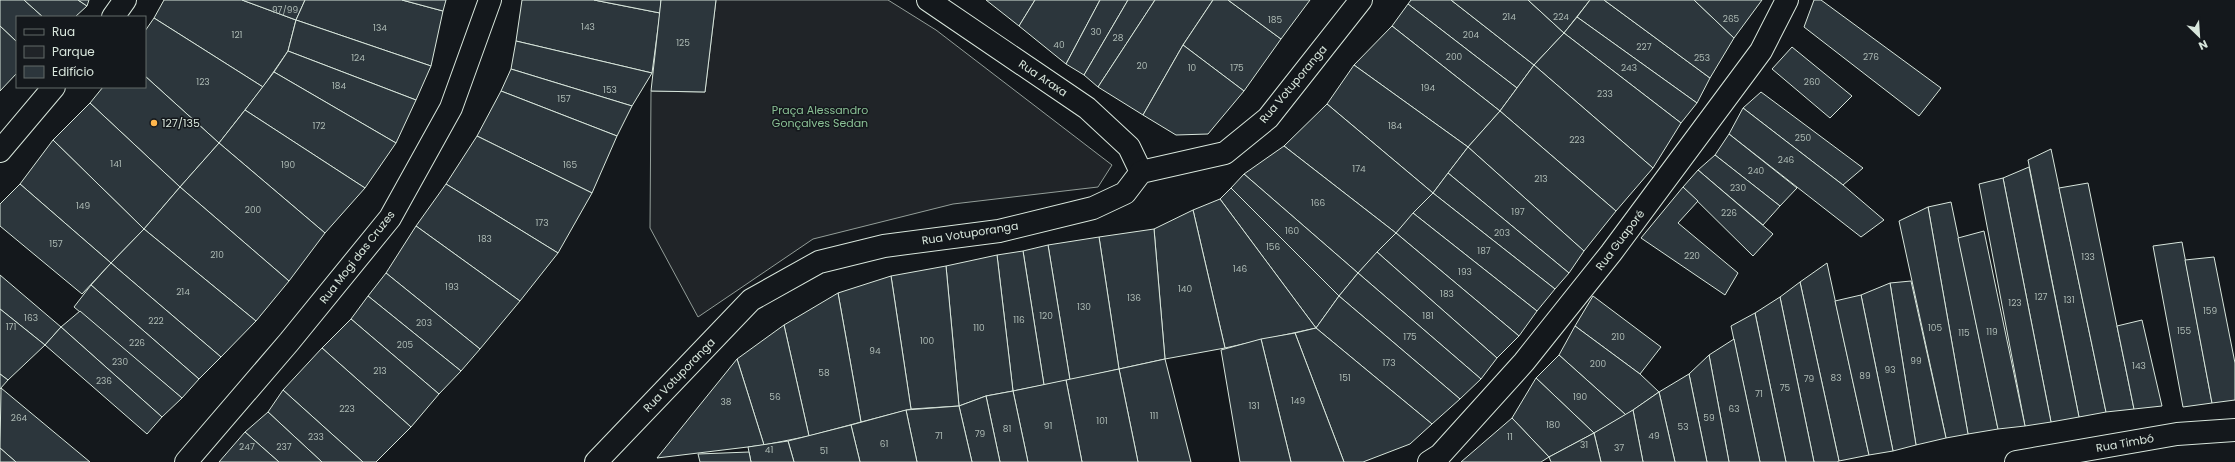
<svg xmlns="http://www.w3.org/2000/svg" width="2235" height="462" font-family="Poppins,sans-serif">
  <rect width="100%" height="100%" fill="#14181c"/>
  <path fill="#202428" stroke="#939e99" d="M716,0h172l48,30 176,135 -14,22 -145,17 -140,35 -115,78 -48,-89 1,-137 54,1z"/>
  <g fill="#2c363c" stroke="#d8e6dc">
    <path d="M0,0h24l19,17h-26v25l-17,-16z"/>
    <path d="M24,0h54l9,6 -12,11h-32z"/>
    <path d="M78,0h11l-2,6z"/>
    <path d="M164,0h78l54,20 -8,31 -25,36 -109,-69z"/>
    <path d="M242,0h63l-9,20z"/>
    <path d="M305,0h97l41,11 -12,55 -135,-46z"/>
    <path d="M402,0h44l-3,11z"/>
    <path d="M522,0h72l66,13 -8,60 -136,-32z"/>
    <path d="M594,0h67l-1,13z"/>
    <path d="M661,0h55l-11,92 -54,-1z"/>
    <path d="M986,0h49l-16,26z"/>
    <path d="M1035,0h65l-34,64 -47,-38z"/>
    <path d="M1100,0h28l-44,75 -18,-11z"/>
    <path d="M1128,0h27l-57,87 -14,-12z"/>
    <path d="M1155,0h58l-30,45 -40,70 -45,-28z"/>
    <path d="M1213,0h15l53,39 -37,52 -61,-46z"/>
    <path d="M1228,0h82l-29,39z"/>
    <path d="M1411,0h40l83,65 -17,23 -109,-84z"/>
    <path d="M1451,0h77l36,33 -30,32z"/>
    <path d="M1528,0h62l-26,33z"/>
    <path d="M1590,0h14l106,78 -13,25 -120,-86z"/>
    <path d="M1604,0h90l40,38 -24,40z"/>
    <path d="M1694,0h68l-28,38z"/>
    <path d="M1814,0h7l120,88 -22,28 -115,-89z"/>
    <path d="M1408,4l109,84 -17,23 -108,-85z"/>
    <path d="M1577,17l120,86 -16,20 -117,-90z"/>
    <path d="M154,18l109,69 -44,56 -74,-67v-45z"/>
    <path d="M296,20l135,46 -15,34 -128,-49z"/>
    <path d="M0,26l17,16v31l-17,18z"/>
    <path d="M1392,26l108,85 -32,36 -114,-82z"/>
    <path d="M1564,33l117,90 -28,45 -119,-103z"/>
    <path d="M516,41l136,32 -20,33 -121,-37z"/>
    <path d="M1183,45l61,46 -36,43 -32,1 -33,-20z"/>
    <path d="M1792,47l60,49 -22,22 -58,-49z"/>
    <path d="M288,51l128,49 -20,43 -122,-71z"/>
    <path d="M1354,65l114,82 -35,46 -106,-89z"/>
    <path d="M1534,65l119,103 -37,43 -116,-100z"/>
    <path d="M511,69l121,37 -15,30 -116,-45z"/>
    <path d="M274,72l122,71 -31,45 -120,-78z"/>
    <path d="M145,76l74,67 -39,44 -90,-84 13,-16h42z"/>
    <path d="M501,91l116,45 -25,57 -115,-57z"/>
    <path d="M1761,92l102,76 -20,17 -100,-77z"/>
    <path d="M90,103l90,84 -36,42 -91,-89z"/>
    <path d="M1327,104l106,89 -37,40 -112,-87z"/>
    <path d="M1743,108l100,77 41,35 -23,17 -132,-103z"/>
    <path d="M245,110l120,78 -40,45 -106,-90z"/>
    <path d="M1500,111l116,100 -32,40 -116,-104z"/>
    <path d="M1729,134l68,54 -17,18 -65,-51z"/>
    <path d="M477,136l115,57 -34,60 -112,-69z"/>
    <path d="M53,140l91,89 -33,34 -91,-79z"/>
    <path d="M219,143l106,90 -36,48 -109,-94z"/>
    <path d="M1284,146l112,87 -38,40 -114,-99z"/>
    <path d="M1468,147l116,104 -15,22 -121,-100z"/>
    <path d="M2051,149l55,263 -27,5 -51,-257z"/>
    <path d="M1715,155l65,51 -17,19 -65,-55z"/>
    <path d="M2029,167l50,250 -28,5 -48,-244z"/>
    <path d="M1698,170l75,64 -20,22 -70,-69z"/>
    <path d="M1448,173l121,100 -14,16 -122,-96z"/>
    <path d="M1244,174l114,99 -19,23 -108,-108z"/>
    <path d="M2003,178l48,244 -26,4 -46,-242z"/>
    <path d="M2088,183l29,143 17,83 -28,3 -47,-224z"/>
    <path d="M20,184l91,79 -29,31 -82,-68v-22z"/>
    <path d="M446,184l112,69 -38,48 -104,-75z"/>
    <path d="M180,187l109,94 -33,40 -112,-92z"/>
    <path d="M1683,187l15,14 -20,22 60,50 -13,22 -84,-57z"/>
    <path d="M1231,188l108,108 -23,32 -96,-129z"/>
    <path d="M1433,193l122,96 -18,22 -124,-98z"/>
    <path d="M1220,199l96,129 -91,20 -32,-138z"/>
    <path d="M1951,202l47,227 -30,5 -40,-227z"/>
    <path d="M1928,207l40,227 -22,4 -47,-217z"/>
    <path d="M1193,210l32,138 -60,11 -11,-130z"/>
    <path d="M1413,213l124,98 -18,25 -123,-103z"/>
    <path d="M416,226l104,75 -40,48 -94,-76z"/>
    <path d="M144,229l112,92 -35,36 -110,-94z"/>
    <path d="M1154,229l11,130 -46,10 -20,-132z"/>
    <path d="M1984,231l41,195 -27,3 -40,-191z"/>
    <path d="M1396,233l123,103 -22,22 -120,-106z"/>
    <path d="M1099,237l20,132 -49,11 -22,-135z"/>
    <path d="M2182,242l30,161 -29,4 -30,-161z"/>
    <path d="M1048,245l22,135 -26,5 -21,-134z"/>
    <path d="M1023,251l21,134 -31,6 -16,-136z"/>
    <path d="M1377,252l120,106 -16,21 -123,-106z"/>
    <path d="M997,255l16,136 -27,5 -27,10 -13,-140z"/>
    <path d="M2214,257l21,106v37l-23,3 -27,-143z"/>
    <path d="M111,263l110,94 -22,22 -108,-94z"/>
    <path d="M1827,263l42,192 -30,6 -39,-179z"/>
    <path d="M946,266l13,140 -48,3 -20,-133z"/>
    <path d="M386,273l94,76 -19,22 -93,-75z"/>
    <path d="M1358,273l123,106 -21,20 -121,-103z"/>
    <path d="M0,275l61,52 -16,18 -45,-36z"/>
    <path d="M891,276l20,133 -50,13 -23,-129z"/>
    <path d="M1911,281l35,157 -30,7 -26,-162z"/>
    <path d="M1800,282l39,179 -2,1h-23l-34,-165z"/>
    <path d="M1890,283l26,162 -23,6 -32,-156z"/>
    <path d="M91,285l108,94 -17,19 -108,-91z"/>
    <path d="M838,293l23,129 -52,14 -25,-111z"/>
    <path d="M1861,295l32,156 -24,4 -34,-154z"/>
    <path d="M368,296l93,75 -22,23 -88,-75z"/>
    <path d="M1339,296l121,103 -28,25 -116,-96z"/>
    <path d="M1593,296l68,51 -21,27 -65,-48z"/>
    <path d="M1780,297l34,165h-28l-31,-149z"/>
    <path d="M0,309l45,36 -37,35 -8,-6z"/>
    <path d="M80,311l102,87 -20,19 -101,-90z"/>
    <path d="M1755,313l31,149h-26l-29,-136z"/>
    <path d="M351,319l88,75 -28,33 -89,-79z"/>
    <path d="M2142,320l20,86 -28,3 -17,-83z"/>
    <path d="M784,325l25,111 -45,9 -27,-86z"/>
    <path d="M1575,326l65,48 19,18 -33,23 -67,-60z"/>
    <path d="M61,327l101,90 -15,17 -102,-89z"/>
    <path d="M1316,328l116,96 -22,20 -47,18h-19l-49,-129z"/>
    <path d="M1295,333l49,129h-53l-30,-123z"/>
    <path d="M1261,339l30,123h-51l-19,-112z"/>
    <path d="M1734,339l26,123h-31l-20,-107z"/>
    <path d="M322,348l89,79 -35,35h-13l-80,-72z"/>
    <path d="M1559,355l67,60 -32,18 -58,-55z"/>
    <path d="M1709,355l20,107h-22l-18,-88z"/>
    <path d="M737,359l27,86 -107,13z"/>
    <path d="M1165,359l26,103h-53l-19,-93z"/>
    <path d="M1119,369l19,93h-56l-16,-82z"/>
    <path d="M0,374l8,6 -8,9z"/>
    <path d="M1689,374l18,88h-32l-16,-70z"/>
    <path d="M1536,378l58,55 -45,24 -37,-39z"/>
    <path d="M1066,380l16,82h-54l-15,-71z"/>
    <path d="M1,388l89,74h-74l-16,-14z"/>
    <path d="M283,390l80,72h-41l-54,-50z"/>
    <path d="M1013,391l15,71h-28l-14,-66z"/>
    <path d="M1659,392l16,70h-32l-10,-52z"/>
    <path d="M986,396l14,66h-28l-13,-56z"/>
    <path d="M959,406l13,56h-55l-11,-52z"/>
    <path d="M906,410l11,52h-57l-9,-37z"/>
    <path d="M1633,410l10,52h-42l-7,-29z"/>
    <path d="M268,412l54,50h-43l-34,-30z"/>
    <path d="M1512,418l37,39 -8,5h-80z"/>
    <path d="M851,425l9,37h-66l-6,-21z"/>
    <path d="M245,432l34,30h-60z"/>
    <path d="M1594,433l7,29h-50l-2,-5z"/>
    <path d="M788,441l6,21h-43l-3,-15z"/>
    <path d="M0,448l16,14h-16z"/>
    <path d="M749,452l2,10h-51l-2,-8z"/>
  </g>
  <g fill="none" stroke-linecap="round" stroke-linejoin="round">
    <g stroke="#d8e6dc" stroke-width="24">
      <g id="minor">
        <path d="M928,0l159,108 42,39 12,25"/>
        <path d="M113,17l12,-17"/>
        <path d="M0,151l54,-64"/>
        <path d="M186,462l103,-120 101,-124 61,-110 39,-108"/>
        <path d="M596,462l155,-162 68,-38 65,-16 115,-15 94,-23 32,-15 16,-21 84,-19 43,-35 93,-118"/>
        <path d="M1429,462l11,-7 84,-93 87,-109 150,-202 26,-51"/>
        <path d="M2016,462l161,-28 58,-4"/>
      </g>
    </g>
    <use href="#minor" stroke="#14181c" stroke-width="22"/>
  </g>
  <circle fill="#ffb74d" stroke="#14181c" stroke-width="1.5" cx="154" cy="123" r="4"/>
  <g text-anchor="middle" stroke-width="3" stroke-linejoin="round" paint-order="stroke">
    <g font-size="9" fill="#adbab4">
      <text x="285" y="13">97/99</text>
      <text x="1509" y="20">214</text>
      <text x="1561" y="20">224</text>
      <text x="1731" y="22">265</text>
      <text x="1275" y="23">185</text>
      <text x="588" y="30">143</text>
      <text x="380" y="31">134</text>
      <text x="1096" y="35">30</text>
      <text x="237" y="38">121</text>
      <text x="1471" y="38">204</text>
      <text x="1118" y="41">28</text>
      <text x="683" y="46">125</text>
      <text x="1059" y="48">40</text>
      <text x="1644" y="50">227</text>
      <text x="1454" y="60">200</text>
      <text x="1871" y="60">276</text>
      <text x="358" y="61">124</text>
      <text x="1702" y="61">253</text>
      <text x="1142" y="69">20</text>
      <text x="1192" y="71">10</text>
      <text x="1237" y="71">175</text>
      <text x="1629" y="71">243</text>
      <text x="203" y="85">123</text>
      <text x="1812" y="85">260</text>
      <text x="339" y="89">184</text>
      <text x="1428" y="91">194</text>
      <text x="610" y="93">153</text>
      <text x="1605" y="97">233</text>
      <text x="564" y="102">157</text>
      <text x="319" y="129">172</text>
      <text x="1395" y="129">184</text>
      <text x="1803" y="141">250</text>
      <text x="1577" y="143">223</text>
      <text x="1786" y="163">246</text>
      <text x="116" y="167">141</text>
      <text x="288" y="168">190</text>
      <text x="570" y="168">165</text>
      <text x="1359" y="172">174</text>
      <text x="1756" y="174">240</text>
      <text x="1541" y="182">213</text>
      <text x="1738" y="191">230</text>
      <text x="1318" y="206">166</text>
      <text x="83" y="209">149</text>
      <text x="253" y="213">200</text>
      <text x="1518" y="215">197</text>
      <text x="1729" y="216">226</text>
      <text x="542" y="226">173</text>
      <text x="1292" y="234">160</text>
      <text x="1502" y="236">203</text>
      <text x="485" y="242">183</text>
      <text x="56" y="247">157</text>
      <text x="1273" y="250">156</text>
      <text x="1484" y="254">187</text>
      <text x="217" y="258">210</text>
      <text x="1692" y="259">220</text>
      <text x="2088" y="260">133</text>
      <text x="1240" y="272">146</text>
      <text x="1465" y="275">193</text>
      <text x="452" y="290">193</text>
      <text x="1185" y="292">140</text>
      <text x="183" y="295">214</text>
      <text x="1447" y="297">183</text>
      <text x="2041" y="300">127</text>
      <text x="1134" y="301">136</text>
      <text x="2069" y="303">131</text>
      <text x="2015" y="306">123</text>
      <text x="1084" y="310">130</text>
      <text x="2210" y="314">159</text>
      <text x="1046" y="319">120</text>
      <text x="1428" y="319">181</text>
      <text x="31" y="321">163</text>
      <text x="1019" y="323">116</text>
      <text x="156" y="324">222</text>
      <text x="424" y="326">203</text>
      <text x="11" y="330">171</text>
      <text x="979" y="331">110</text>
      <text x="1935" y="331">105</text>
      <text x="2184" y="334">155</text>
      <text x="1992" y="335">119</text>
      <text x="1964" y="336">115</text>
      <text x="1410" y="340">175</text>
      <text x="1618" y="340">210</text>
      <text x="927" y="344">100</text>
      <text x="137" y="346">226</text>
      <text x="405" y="348">205</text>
      <text x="875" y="354">94</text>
      <text x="1916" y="364">99</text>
      <text x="120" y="365">230</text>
      <text x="1389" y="366">173</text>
      <text x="1598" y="367">200</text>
      <text x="2139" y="369">143</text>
      <text x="1890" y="373">93</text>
      <text x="380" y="374">213</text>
      <text x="824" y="376">58</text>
      <text x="1865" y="379">89</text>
      <text x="1345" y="381">151</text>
      <text x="1836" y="381">83</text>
      <text x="1809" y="382">79</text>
      <text x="104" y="384">236</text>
      <text x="1785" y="391">75</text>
      <text x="1759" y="397">71</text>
      <text x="775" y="400">56</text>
      <text x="1580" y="400">190</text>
      <text x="1298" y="404">149</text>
      <text x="726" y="405">38</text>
      <text x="1254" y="409">131</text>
      <text x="347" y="412">223</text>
      <text x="1734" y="412">63</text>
      <text x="1154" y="419">111</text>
      <text x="19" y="421">264</text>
      <text x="1709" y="421">59</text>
      <text x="1102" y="424">101</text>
      <text x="1553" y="428">180</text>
      <text x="1048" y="429">91</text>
      <text x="1683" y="430">53</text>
      <text x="1007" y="432">81</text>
      <text x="980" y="437">79</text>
      <text x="939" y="439">71</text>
      <text x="1654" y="439">49</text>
      <text x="316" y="440">233</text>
      <text x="1510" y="440">11</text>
      <text x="884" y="447">61</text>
      <text x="1584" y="448">31</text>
      <text x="247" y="450">247</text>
      <text x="284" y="450">237</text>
      <text x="1619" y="451">37</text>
      <text x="769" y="453">41</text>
      <text x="824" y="454">51</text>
    </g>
    <g font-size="11" fill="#d8e6dc" stroke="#14181c">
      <text transform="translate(1043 78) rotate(34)" y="4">Rua Araxa</text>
      <text transform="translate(1293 84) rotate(-50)" y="4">Rua Votuporanga</text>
      <text transform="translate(970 233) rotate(-9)" y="4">Rua Votuporanga</text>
      <text transform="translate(1620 240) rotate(-53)" y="4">Rua Guaporé</text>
      <text transform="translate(357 257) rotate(-52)" y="4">Rua Mogi das Cruzes</text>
      <text transform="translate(679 375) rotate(-46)" y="4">Rua Votuporanga</text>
      <text transform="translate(2125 443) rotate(-10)" y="4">Rua Timbó</text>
    </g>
    <g font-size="11" fill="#8ac095" stroke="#14181c">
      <text x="820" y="114">Praça Alessandro<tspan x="820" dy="13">Gonçalves Sedan</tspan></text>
    </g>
    <g font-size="11" fill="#d8e6dc" stroke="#14181c" text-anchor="start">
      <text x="162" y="127">127/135</text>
    </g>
  </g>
  <rect x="16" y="16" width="130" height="72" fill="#14181c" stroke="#626a69"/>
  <rect x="24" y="29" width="20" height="6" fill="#14181c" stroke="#626a69"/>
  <text x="52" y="36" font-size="12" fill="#d8e6dc">Rua</text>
  <rect x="24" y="46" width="20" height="12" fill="#202428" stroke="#626a69"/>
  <text x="52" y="56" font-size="12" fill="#d8e6dc">Parque</text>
  <rect x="24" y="66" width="20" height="12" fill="#2c363c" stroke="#626a69"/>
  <text x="52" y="76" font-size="12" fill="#d8e6dc">Edifício</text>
  <g transform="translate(2199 36) rotate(155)" stroke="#14181c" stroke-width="3" paint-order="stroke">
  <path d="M0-3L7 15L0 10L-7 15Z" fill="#d8e6dc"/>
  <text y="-6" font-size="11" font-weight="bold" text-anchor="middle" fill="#d8e6dc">N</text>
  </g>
</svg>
